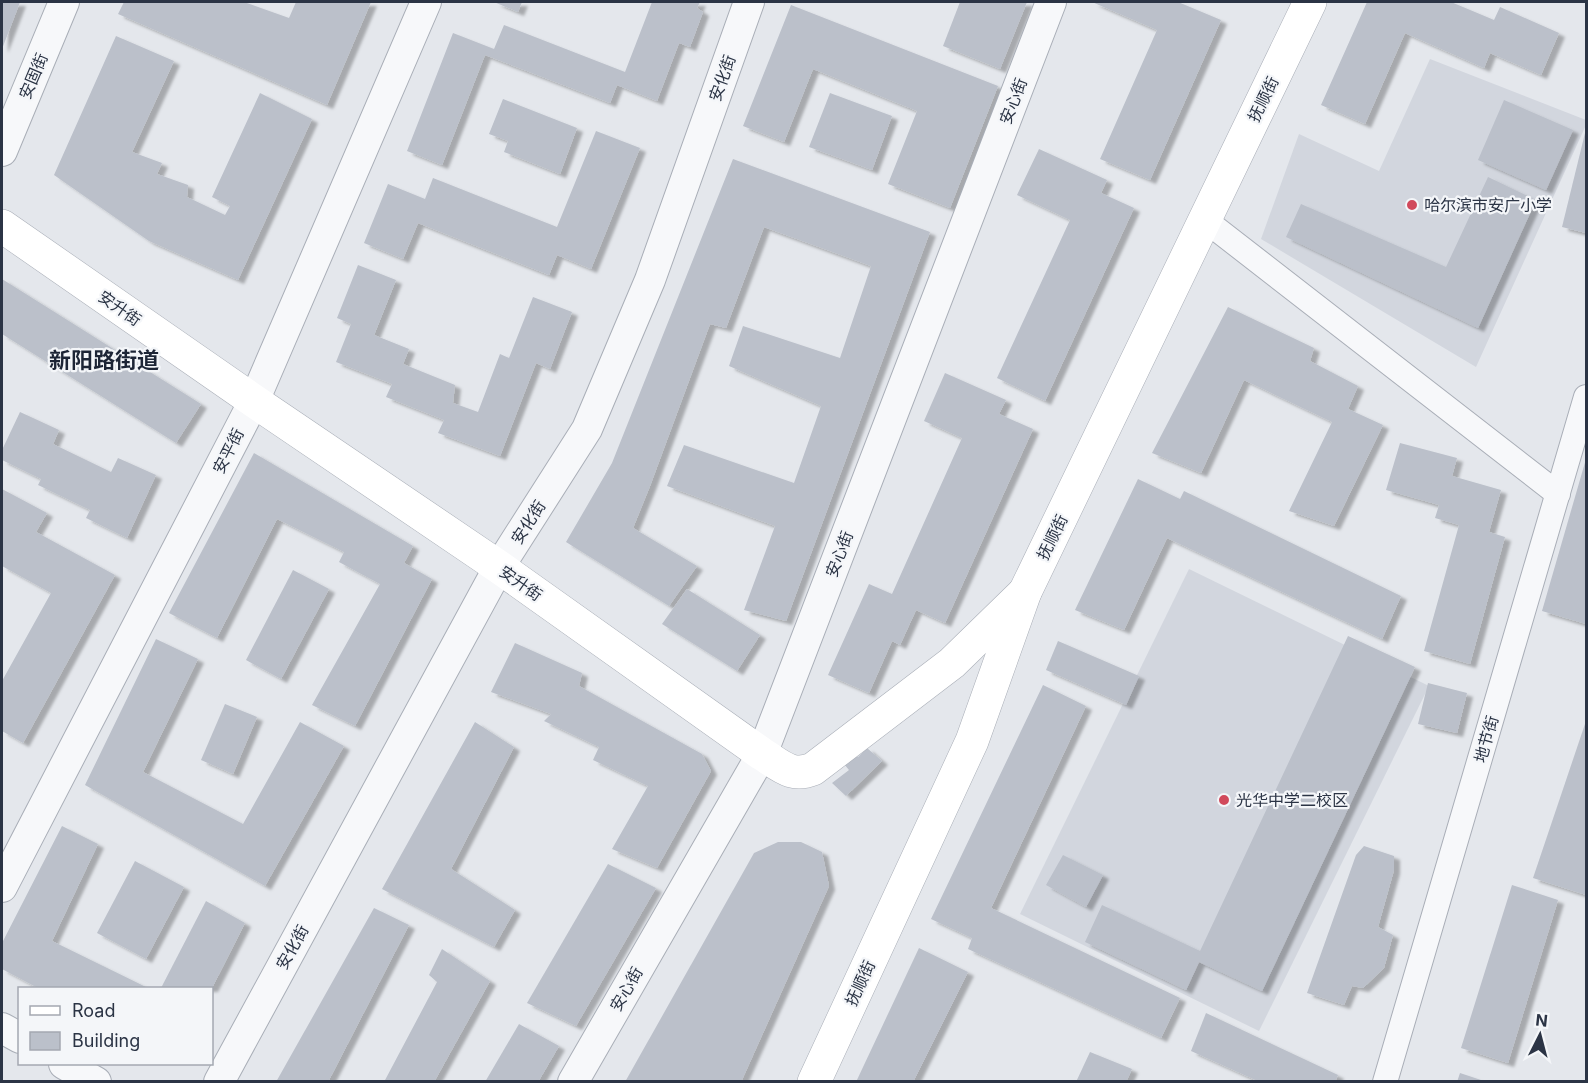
<svg xmlns="http://www.w3.org/2000/svg" width="1588" height="1083" font-family="Inter,'Noto Sans SC',sans-serif">
  <defs>
    <filter id="shadow"><feDropShadow dx="6" dy="4" stdDeviation="1.5" flood-color="#0004"/></filter>
  </defs>
  <rect width="100%" height="100%" fill="#e4e7ec"/>
  <g fill="#d2d6de">
    <path d="M1430,59l156,61v5l-110,242 -215,-128 38,-105 80,37z"/>
    <path d="M1189,569l240,117 -170,345 -239,-117z"/>
  </g>
  <g fill="#bbc0ca" filter="url(#shadow)">
    <path d="M2,2h18l-18,47z"/>
    <path d="M124,2h120l45,16 7,-16h75l-44,103 -209,-91z"/>
    <path d="M494,2h28l-4,10z"/>
    <path d="M652,2h48l-3,6 6,4 -13,35 -11,-4 -22,58 -40,-16 -7,18 -125,-48 -43,110 -35,-14 46,-118 41,16 10,-24 121,47z"/>
    <path d="M960,2h67l-27,67 -57,-23z"/>
    <path d="M1092,2h86l43,18 -71,160 -50,-21 57,-129z"/>
    <path d="M1367,2h84l43,18 6,-13 59,26 -18,42 -51,-22 -6,15 -79,-35 -40,91 -44,-19z"/>
    <path d="M791,5l207,81 -48,122 -62,-24 29,-73 -104,-42 -29,73 -41,-16z"/>
    <path d="M116,36l58,25 -42,91 30,11 -5,11 31,11 -1,12 38,18 5,-9 -18,-9 48,-104 52,26 -74,161 -89,-39 -95,-66z"/>
    <path d="M830,93l62,23 -20,54 -63,-23z"/>
    <path d="M503,99l74,29 -17,46 -56,-22 4,-11 -19,-7z"/>
    <path d="M1504,100l69,30 -27,60 -68,-30z"/>
    <path d="M596,131l44,17 -49,121 -34,-14 -8,20 -131,-52 -15,36 -39,-16 24,-59 37,15 8,-21 124,49z"/>
    <path d="M1585,133l1,1v99l-24,-6z"/>
    <path d="M1039,149l68,31 -6,13 33,15 -89,193 -48,-23 73,-158 -53,-25z"/>
    <path d="M733,159l197,73 -144,389 -42,-11 31,-84 -108,-40 17,-41 110,38 27,-77 -92,-40 14,-40 97,32 31,-92 -107,-39 -38,101 -16,-4 -60,162 -17,42 64,38 -28,40 -103,-64 46,-79z"/>
    <path d="M1488,177l48,23 -58,128 -192,-91 15,-33 145,63z"/>
    <path d="M358,265l38,15 -22,55 35,14 -6,15 52,21 -2,18 25,9 22,-58 9,4 24,-61 39,15 -22,57 -14,-6 -36,93 -62,-23 6,-13 -58,-23 6,-13 -56,-22 15,-38 -14,-6z"/>
    <path d="M2,279l199,125 -25,39 -174,-109z"/>
    <path d="M1228,307l86,41 -4,13 48,25 -10,23 35,16 -49,101 -45,-15 43,-89 -88,-42 -43,93 -49,-20z"/>
    <path d="M945,373l61,27 -7,14 34,15 -88,194 -29,-13 -16,35 -8,-4 -23,52 -41,-18 41,-91 23,10 70,-156 -38,-17z"/>
    <path d="M20,412l39,18 -6,14 58,28 7,-14 38,17 -29,63 -41,-20 4,-8 -52,-25 3,-6 -39,-19v-10z"/>
    <path d="M1400,443l57,15 -5,18 49,14 -12,42 16,5 -35,127 -46,-13 35,-126 -24,-7 4,-13 -53,-15z"/>
    <path d="M254,453l159,93 -9,17 28,16 -77,147 -43,-21 68,-121 -41,-22 5,-10 -67,-33 -60,119 -48,-25z"/>
    <path d="M1586,459v165l-44,-13z"/>
    <path d="M1138,479l42,20 4,-8 217,105 -19,43 -215,-101 -43,92 -49,-20z"/>
    <path d="M2,489l45,24 -11,19 79,43 -92,168 -21,-12v-50l49,-88 -49,-27z"/>
    <path d="M293,570l36,19 -48,90 -35,-19z"/>
    <path d="M687,589l73,46 -23,36 -75,-47z"/>
    <path d="M1348,636l67,31 -153,324 -63,-29 -13,28 -101,-48 17,-37 98,46z"/>
    <path d="M156,639l42,20 -55,113 100,52 57,-102 44,24 -79,140 -180,-101z"/>
    <path d="M1058,641l81,35 -13,29 -80,-35z"/>
    <path d="M515,643l67,30 -3,13 123,68 9,17 -54,97 -45,-19 36,-63 -55,-26 6,-13 -55,-26 7,-7 -60,-22z"/>
    <path d="M1428,683l39,10 -10,40 -39,-9z"/>
    <path d="M1043,685l43,21 -95,202 189,90 -19,40 -193,-89 4,-11 -41,-19z"/>
    <path d="M225,704l32,13 -24,57 -32,-14z"/>
    <path d="M1586,721v174l-53,-17z"/>
    <path d="M475,722l39,25 -63,122 64,41 -21,37 -112,-58z"/>
    <path d="M867,748l15,13 -36,35 -14,-13 17,-13 -5,-6 10,-10 4,3z"/>
    <path d="M62,826l36,18 -46,97 96,47h-110l-36,-19v-26z"/>
    <path d="M778,842h23l21,10 7,34 -88,196h-116l129,-229z"/>
    <path d="M1364,846l30,10v14l-16,57 15,8 -9,33 -21,20 -11,-2 -8,19 -37,-12 49,-138z"/>
    <path d="M1063,855l40,20 -17,32 -40,-22z"/>
    <path d="M135,861l49,26 -38,72 -49,-26z"/>
    <path d="M608,864l48,24 -80,138 -49,-23z"/>
    <path d="M1512,885l46,15 -50,163 -47,-15z"/>
    <path d="M206,901l39,22 -33,65h-51z"/>
    <path d="M374,908l35,17 -81,157h-52z"/>
    <path d="M919,948l49,24 -55,110h-57z"/>
    <path d="M442,949l48,32 -56,101h-50l53,-100 -8,-7z"/>
    <path d="M1206,1013l132,62 -3,7h-75l-69,-31z"/>
    <path d="M519,1024l40,22 -21,36h-53z"/>
    <path d="M1090,1052l42,17 -6,13h-50z"/>
    <path d="M1460,1073l24,8v1h-27z"/>
  </g>
  <g fill="none" stroke-linecap="round" stroke-linejoin="round">
    <g stroke="#a9aeb7" stroke-width="26">
      <g id="minor">
        <path d="M1205,220l353,274"/>
        <path d="M1385,1082l201,-685"/>
      </g>
    </g>
    <g stroke="#a9aeb7" stroke-width="32">
      <g id="tertiary">
        <path d="M2,151l62,-149"/>
        <path d="M2,887l252,-486 172,-399"/>
        <path d="M2,1028l18,10"/>
        <path d="M64,1064l32,18"/>
        <path d="M219,1082l280,-515 88,-138 63,-149 99,-278"/>
        <path d="M573,1082l189,-328 289,-752"/>
      </g>
    </g>
    <g stroke="#a9aeb7" stroke-width="34">
      <g id="secondary">
        <path d="M2,226l252,175 245,166 263,187c18,11 29,24 51,15l139,-106 73,-71"/>
        <path d="M814,1082l158,-341 53,-149 285,-590"/>
      </g>
    </g>
    <use href="#minor" stroke="#f7f8fa" stroke-width="24"/>
    <use href="#tertiary" stroke="#f7f8fa" stroke-width="30"/>
    <use href="#secondary" stroke="#fff" stroke-width="33"/>
  </g>
  <g fill="#d1495b" stroke="#f4f6f9" stroke-width="2">
    <circle cx="1412" cy="205" r="6"/>
    <circle cx="1224" cy="800" r="6"/>
  </g>
  <g text-anchor="middle" stroke-width="4.5" stroke-linejoin="round" paint-order="stroke">
    <g font-size="16" fill="#2b3445" stroke="#f4f6f9">
      <text transform="translate(33 76) rotate(-67)" y="6">安固街</text>
      <text transform="translate(722 78) rotate(-70)" y="6">安化街</text>
      <text transform="translate(1263 99) rotate(-64)" y="6">抚顺街</text>
      <text transform="translate(1013 101) rotate(-69)" y="6">安心街</text>
      <text transform="translate(120 308) rotate(35)" y="6">安升街</text>
      <text transform="translate(228 451) rotate(-63)" y="6">安平街</text>
      <text transform="translate(528 522) rotate(-57)" y="6">安化街</text>
      <text transform="translate(1052 537) rotate(-64)" y="6">抚顺街</text>
      <text transform="translate(839 554) rotate(-69)" y="6">安心街</text>
      <text transform="translate(521 583) rotate(35)" y="6">安升街</text>
      <text transform="translate(1486 739) rotate(-74)" y="6">地节街</text>
      <text transform="translate(292 947) rotate(-61)" y="6">安化街</text>
      <text transform="translate(860 983) rotate(-65)" y="6">抚顺街</text>
      <text transform="translate(626 989) rotate(-60)" y="6">安心街</text>
    </g>
    <g font-size="16" fill="#2b3445" stroke="#f4f6f9" text-anchor="start">
      <text x="1424" y="211">哈尔滨市安广小学</text>
      <text x="1236" y="806">光华中学二校区</text>
    </g>
    <g font-size="22" font-weight="bold" fill="#1d2536" stroke="#f4f6f9">
      <text x="104" y="368">新阳路街道</text>
    </g>
  </g>
  <rect width="1588" height="1083" fill="none" stroke="#2b3445" stroke-width="6"/>
  <rect x="18" y="987" width="195" height="78" fill="#f4f6f9" stroke="#a4a8b1" stroke-width="1.5"/>
  <rect x="30" y="1006" width="30" height="9" fill="#ffffff" stroke="#a4a8b1" stroke-width="1.5"/>
  <text x="72" y="1017" font-size="18" fill="#2b3445">Road</text>
  <rect x="30" y="1032" width="30" height="18" fill="#bbc0ca" stroke="#a4a8b1" stroke-width="1.5"/>
  <text x="72" y="1047" font-size="18" fill="#2b3445">Building</text>
  <g transform="translate(1540 1035) rotate(6)" stroke="#f4f6f9" stroke-width="4.5" paint-order="stroke">
  <path d="M0-4.5L10 22L0 15L-10 22Z" fill="#2b3445"/>
  <text y="-9" font-size="16" font-weight="bold" text-anchor="middle" fill="#2b3445">N</text>
  </g>
</svg>
